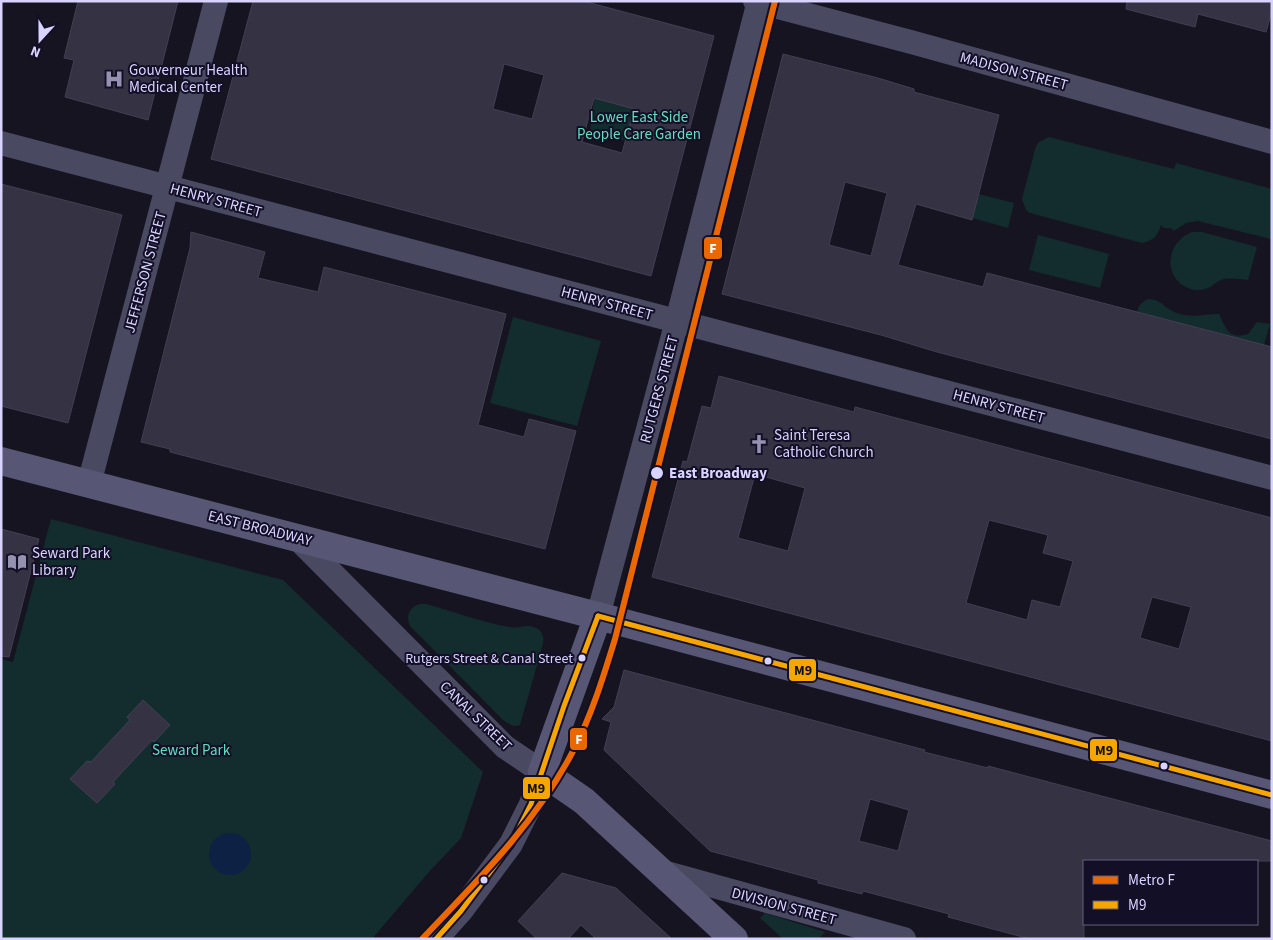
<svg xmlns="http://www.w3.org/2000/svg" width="1273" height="940" font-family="'Source Sans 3',sans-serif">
  <rect width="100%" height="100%" fill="#161421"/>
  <g fill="#132c2d">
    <path d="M594,98l24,7h15l49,51 -92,-25z"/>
    <path d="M1049,137l125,32 2,-6 96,26 -1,50 -73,-18 -12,2 -12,8 -3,-3h-7l-3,-3c-3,11 -8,16 -19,18l-112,-30 -4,-3 -4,-11 14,-53 3,-4z"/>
    <path d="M979,194l35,9 -6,25 -36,-10z"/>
    <path d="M1192,232h10l55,15 -9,33c-8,-1 -19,-3 -27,0 -5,2 -8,6 -13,8 -13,5 -27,0 -34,-12 -4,-8 -5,-17 -1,-26 4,-9 10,-14 19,-18z"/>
    <path d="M1038,235l71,19 -9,34 -71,-18z"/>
    <path d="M1149,299c11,0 16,9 25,13 18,7 28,2 45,2 7,14 9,26 29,20l9,-12 13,2 -6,21 -127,-33c2,-7 5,-11 12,-13z"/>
    <path d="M513,317l88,24 -24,85 -87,-23z"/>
    <path d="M51,519l232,61 200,192 -22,66 -33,35 -56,66h-371v-280l12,3z"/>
    <path d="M420,604h6c26,7 58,19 84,23 9,2 17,-4 26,1 7,3 8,10 7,16l-23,81c-7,3 -13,-2 -18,-6l-92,-93c-5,-10 0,-20 10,-22z"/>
    <path d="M765,913l60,19 -7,7h-35l-23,-21z"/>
  </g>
  <circle fill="#0d2144" cx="230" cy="854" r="21"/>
  <g fill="#343243" stroke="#433f54" fill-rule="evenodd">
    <path d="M78,1h100l-30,119 -83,-23 9,-37 -10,-2z"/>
    <path d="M253,1h330l131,35 -63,240 -440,-117zM504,64l40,11 -12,44 -39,-10zM594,98l40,11 -12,44 -40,-11z"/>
    <path d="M1127,1h145v10l-6,21 -68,-18 -3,13 -69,-18z"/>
    <path d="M783,54l95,24 36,11v3l85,23 -27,105 -56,-16 -18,61 85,22 4,-14 285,74v92l-335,-87 -56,-17 -159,-41zM845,182l42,11 -16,63 -42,-11z"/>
    <path d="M1,184l121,31 -54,208 -67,-17z"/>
    <path d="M191,232l74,20 -7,26 60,14 6,-25 182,47 -28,111 46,12 5,-18 47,12 -31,118 -375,-97v-3l-29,-7 49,-194z"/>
    <path d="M719,376l135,36 1,-5 417,111v223l-620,-164 31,-116 4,1 15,-56 9,2zM755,474l50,14 -17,63 -50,-13zM989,520l59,15 -5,18 30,8 -13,46 -28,-7 -5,20 -61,-17zM1152,597l39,10 -12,42 -39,-11z"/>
    <path d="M1,529l38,10 -30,118 -8,-1z"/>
    <path d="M624,670l301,80 -1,2 64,16v-2l284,75v20h-188v78h-54l-82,-22 1,-3 -86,-23 -1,3 -44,-11v-3l-108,-29 -106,-101 7,-28 -9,-3 12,-12zM870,799l39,11 -11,41 -39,-10z"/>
    <path d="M143,700l27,25 -16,17 -2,-2 -39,42 2,2 -18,19 -27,-24 17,-18 4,1 39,-42 -3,-3z"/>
    <path d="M562,873l54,15 56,51h-76l-15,-14 -13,14h-31l-19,-18z"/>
  </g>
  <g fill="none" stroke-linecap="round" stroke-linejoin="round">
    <g stroke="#4a4962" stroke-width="24">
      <path d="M755,1l156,41 361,100"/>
      <path d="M1,143l1271,335"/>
      <path d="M89,484l127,-483"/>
      <path d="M297,538l208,209 37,25 -11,32 -20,40 -50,67 -25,28"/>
      <path d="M598,616l79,-295 82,-320"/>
      <path d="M663,872l241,67"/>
    </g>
    <g stroke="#575674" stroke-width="28">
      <path d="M1,461l597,155 674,179"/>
      <path d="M598,616l-56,156 42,29 150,138"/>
    </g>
    <g stroke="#130f26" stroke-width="9">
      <g id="bus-1">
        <path d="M598,616l674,179"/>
        <path d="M436,939l25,-28 50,-67 20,-40 33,-98 34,-90"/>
      </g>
    </g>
    <use href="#bus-1" stroke="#f7a600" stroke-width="5"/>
    <g stroke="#130f26" stroke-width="10">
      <path id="metro-1" d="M422,939c56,-59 112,-114 150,-186 19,-36 31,-75 43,-114l160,-638"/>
    </g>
    <use href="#metro-1" stroke="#eb6800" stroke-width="6"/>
  </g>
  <defs>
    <g id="hospital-bare" transform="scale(1.5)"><path d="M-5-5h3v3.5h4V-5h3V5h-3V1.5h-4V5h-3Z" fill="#9591b1" stroke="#130f26" stroke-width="2.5" paint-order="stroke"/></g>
    <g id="church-bare" transform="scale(1.5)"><path d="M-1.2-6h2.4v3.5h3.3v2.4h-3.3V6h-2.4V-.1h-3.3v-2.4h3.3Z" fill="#9591b1" stroke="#130f26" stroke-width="2.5" paint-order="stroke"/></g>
    <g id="library-bare" transform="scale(1.5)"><path d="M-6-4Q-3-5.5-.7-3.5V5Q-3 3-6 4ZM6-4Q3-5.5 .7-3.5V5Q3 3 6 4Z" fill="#9591b1" stroke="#130f26" stroke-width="2.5" paint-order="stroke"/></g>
  </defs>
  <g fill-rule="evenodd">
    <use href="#hospital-bare" x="114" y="79"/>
    <use href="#church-bare" x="759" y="444"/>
    <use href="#library-bare" x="17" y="562"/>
  </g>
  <g fill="#d9d4ff" stroke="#130f26" stroke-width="2">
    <circle cx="657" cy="473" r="7"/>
    <circle cx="582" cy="658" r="4.5"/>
    <circle cx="768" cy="661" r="4.5"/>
    <circle cx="1164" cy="766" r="4.5"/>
    <circle cx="484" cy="880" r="4.5"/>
  </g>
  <g text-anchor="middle" stroke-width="4" stroke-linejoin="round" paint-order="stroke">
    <g font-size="14" fill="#d9d4ff" stroke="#130f26" text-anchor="end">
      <text x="573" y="663">Rutgers Street &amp; Canal Street</text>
    </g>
    <g font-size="15" fill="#d9d4ff" stroke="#130f26" text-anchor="start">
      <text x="129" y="75">Gouverneur Health<tspan x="129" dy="17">Medical Center</tspan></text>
      <text x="774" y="440">Saint Teresa<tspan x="774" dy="17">Catholic Church</tspan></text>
      <text x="32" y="558">Seward Park<tspan x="32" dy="17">Library</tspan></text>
    </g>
    <g font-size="15" fill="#d9d4ff" stroke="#130f26">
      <text transform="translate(1014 71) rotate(15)" y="5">MADISON STREET</text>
      <text transform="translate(216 200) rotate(15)" y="5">HENRY STREET</text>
      <text transform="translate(145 272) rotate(-75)" y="5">JEFFERSON STREET</text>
      <text transform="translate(607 303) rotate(15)" y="5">HENRY STREET</text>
      <text transform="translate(659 389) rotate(-75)" y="5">RUTGERS STREET</text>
      <text transform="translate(999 406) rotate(15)" y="5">HENRY STREET</text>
      <text transform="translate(260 528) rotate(14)" y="5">EAST BROADWAY</text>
      <text transform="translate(476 716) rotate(44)" y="5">CANAL STREET</text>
      <text transform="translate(784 906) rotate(15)" y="5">DIVISION STREET</text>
    </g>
    <g font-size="15" fill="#5fe0c0" stroke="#130f26">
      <text x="639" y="122">Lower East Side<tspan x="639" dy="17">People Care Garden</tspan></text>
      <text x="191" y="755">Seward Park</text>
    </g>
    <g font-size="15" font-weight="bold" fill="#d9d4ff" stroke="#130f26" text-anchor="start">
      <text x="669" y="478">East Broadway</text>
    </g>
  </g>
  <g stroke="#130f26" stroke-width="2">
    <rect x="703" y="236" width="20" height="24" rx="5" fill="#eb6800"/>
    <rect x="788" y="658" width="29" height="24" rx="5" fill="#f7a600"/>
    <rect x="569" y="727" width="19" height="24" rx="5" fill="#eb6800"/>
    <rect x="1089" y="738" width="29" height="24" rx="5" fill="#f7a600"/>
    <rect x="522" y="776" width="29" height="24" rx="5" fill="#f7a600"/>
  </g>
  <g font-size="14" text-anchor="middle" font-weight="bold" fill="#fff">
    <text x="713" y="253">F</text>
    <text x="579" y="744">F</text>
  </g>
  <g font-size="14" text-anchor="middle" font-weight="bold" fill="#111">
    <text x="803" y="675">M9</text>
    <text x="1104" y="755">M9</text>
    <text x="536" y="793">M9</text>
  </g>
  <rect width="1273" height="940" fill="none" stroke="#d9d4ff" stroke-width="5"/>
  <rect x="1083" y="860" width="175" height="65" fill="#130f26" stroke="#625e7d"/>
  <rect x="1093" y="876" width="25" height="8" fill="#eb6800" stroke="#625e7d"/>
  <text x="1128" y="885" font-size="15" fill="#d9d4ff">Metro F</text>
  <rect x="1093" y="901" width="25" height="8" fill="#f7a600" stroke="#625e7d"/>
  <text x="1128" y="910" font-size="15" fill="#d9d4ff">M9</text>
  <g transform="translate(40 40) rotate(201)" stroke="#130f26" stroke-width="4" paint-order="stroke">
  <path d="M0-4L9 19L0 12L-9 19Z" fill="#d9d4ff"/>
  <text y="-8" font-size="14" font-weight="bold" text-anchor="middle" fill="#d9d4ff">N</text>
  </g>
</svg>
